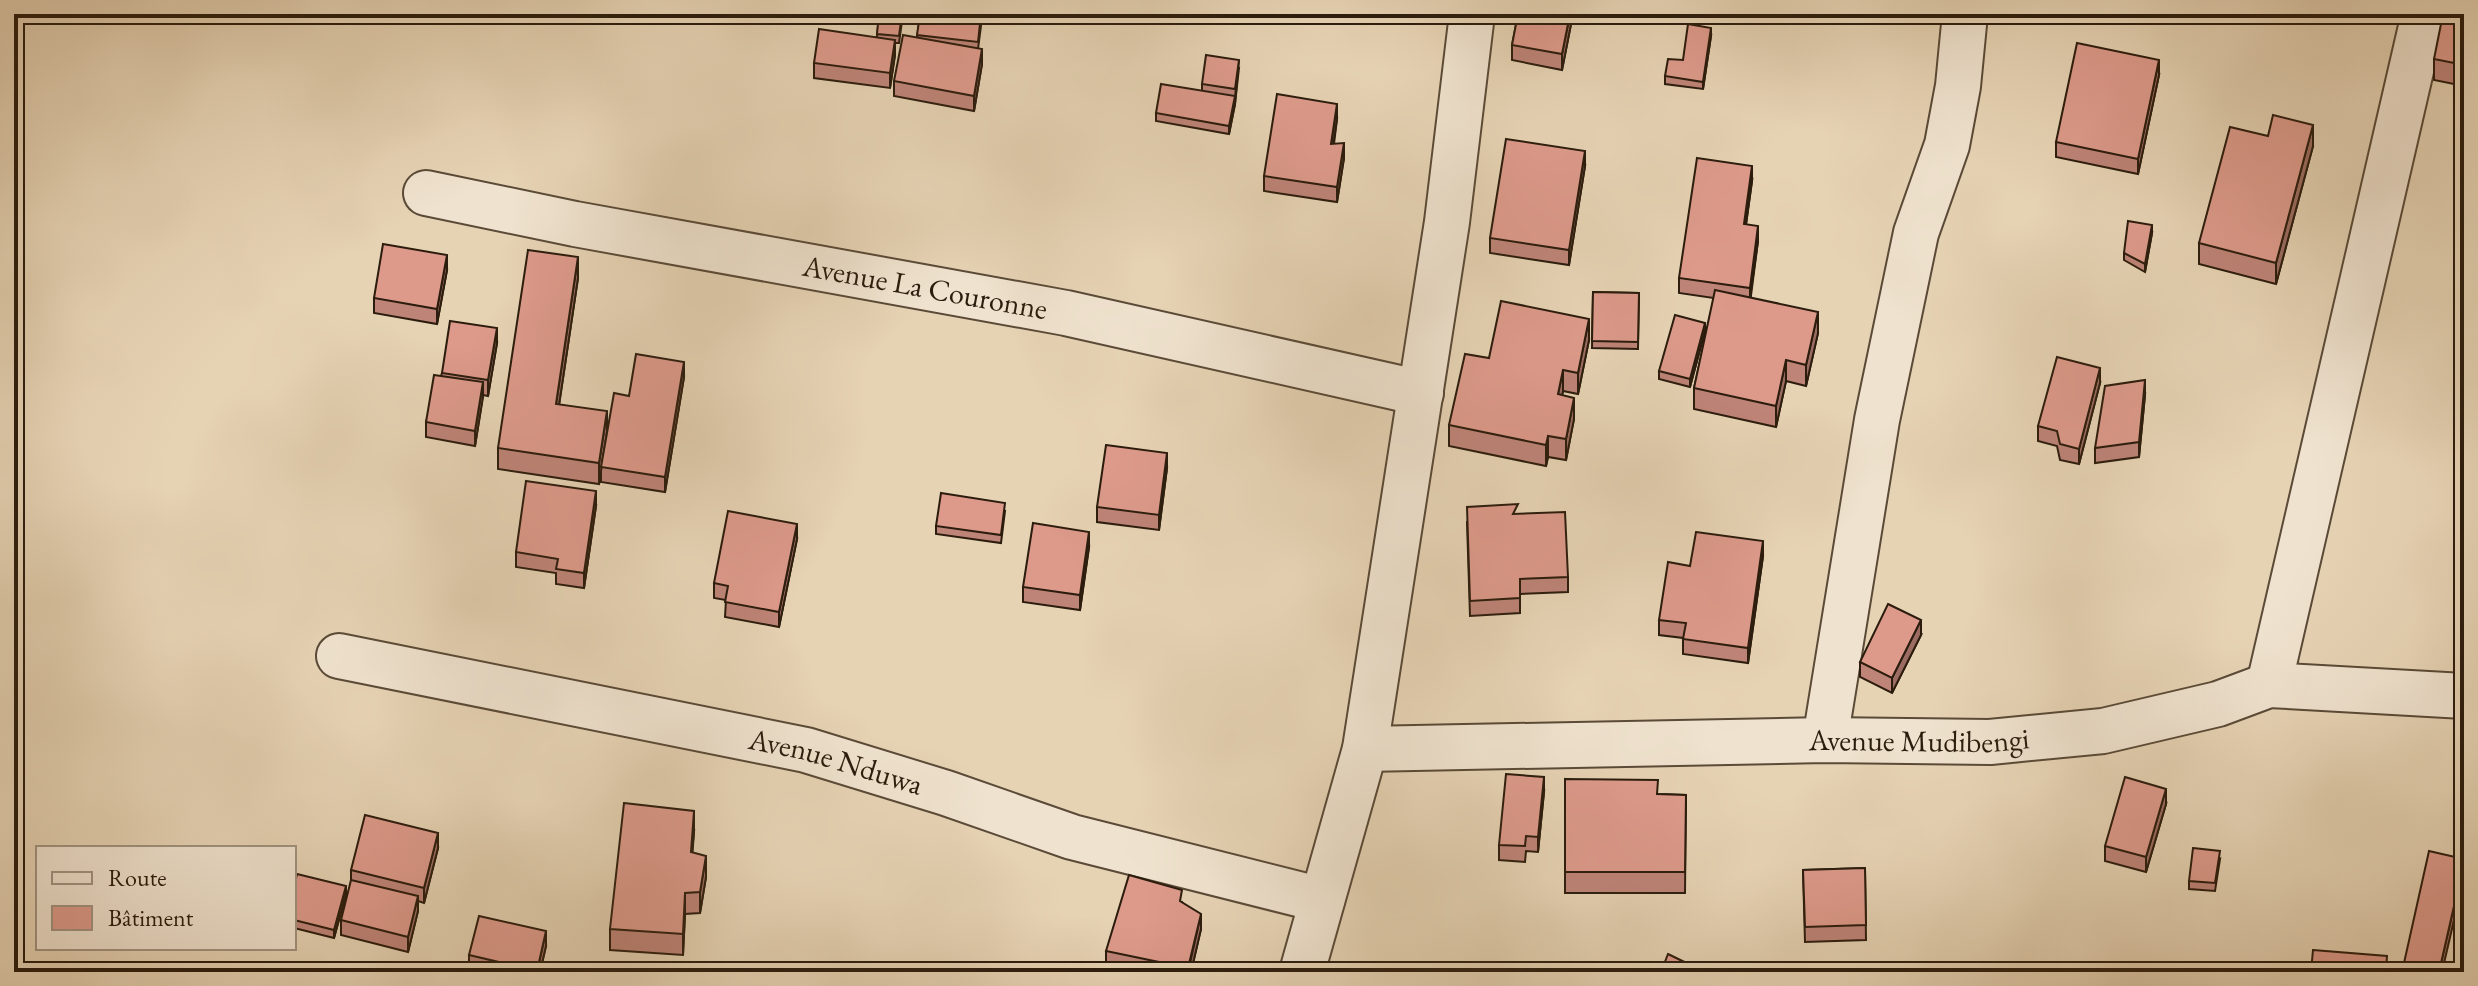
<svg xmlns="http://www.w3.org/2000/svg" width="2478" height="986" font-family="'EB Garamond',serif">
  <rect width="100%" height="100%" fill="#e6d3b4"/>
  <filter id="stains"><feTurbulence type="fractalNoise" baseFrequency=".0025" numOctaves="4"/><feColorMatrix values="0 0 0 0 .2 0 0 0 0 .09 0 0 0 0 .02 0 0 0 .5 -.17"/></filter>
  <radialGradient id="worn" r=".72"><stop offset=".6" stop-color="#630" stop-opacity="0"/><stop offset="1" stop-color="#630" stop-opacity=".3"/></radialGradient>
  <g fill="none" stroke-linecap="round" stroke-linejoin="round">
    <g stroke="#5a4a37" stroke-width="48">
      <g id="minor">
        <path id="s1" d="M426,193l149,31 491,89 355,80"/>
        <path id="s2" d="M339,656l467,94 140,43 126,44 250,63"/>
        <path d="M2269,685l155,-671"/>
        <path d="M1825,740l52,-320 39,-187 31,-88 11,-59 7,-72"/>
        <path id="s3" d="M1365,749l460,-9 165,2 113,-11 115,-27 51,-19 195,11"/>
        <path d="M1302,972l63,-223 82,-527 25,-208"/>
      </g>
    </g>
    <use href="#minor" stroke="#efe2ce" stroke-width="44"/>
  </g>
  <g fill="#be8478" stroke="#2b1c0d" stroke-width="2">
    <path d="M879,14h24l-4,29h-4v12l-5,33 -76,-10v-15l63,-26z"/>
    <path d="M920,14l62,4 -4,31 4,15 -8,47 -80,-15v-15l23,-43z"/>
    <path d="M1518,14h55l-11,56 -50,-10v-15z"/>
    <path d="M2464,14v72l-30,-6v-21z"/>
    <path d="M1711,36l-8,53 -38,-5v-8z"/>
    <path d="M1239,68l-4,36 -6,30 -73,-13v-8l46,-22v-7z"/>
    <path d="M2159,75l-21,99 -82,-17v-15z"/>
    <path d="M1337,119l-3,25 10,14 -7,44 -73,-11v-15z"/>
    <path d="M2268,136l45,10 -37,138 -77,-20v-21z"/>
    <path d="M1585,166l-16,99 -79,-12v-15z"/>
    <path d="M1752,181l-6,43 12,17 -8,57 68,35 -12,53 -20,-5 -10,46 -82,-18v-21l20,-90 -35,-5v-15z"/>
    <path d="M2152,233l-7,39 -21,-12v-7z"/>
    <path d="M447,270l-10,54 -63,-11v-15z"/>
    <path d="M578,278l-19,127 48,27 22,-36 55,-19 -19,115 -64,-10v-13l-2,15 -101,-15v-21z"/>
    <path d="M1593,292l46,1 -1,56 -46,-1z"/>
    <path d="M1705,331l-15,56 -31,-8v-8z"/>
    <path d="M1589,340l-11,54 -15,-3 -1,4 12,24 -8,41 -18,-3 -2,9 -97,-20v-21l40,-67z"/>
    <path d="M497,343l-9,53 -5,-1 -8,51 -49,-9v-15l16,-49z"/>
    <path d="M2100,383l-21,81 -19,-4 -3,-14 -19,-5v-15z"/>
    <path d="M2145,395l-6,62 -44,6v-15z"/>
    <path d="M1167,468l-8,62 -62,-8v-15z"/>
    <path d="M596,506l-12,82 -28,-4v-11l-40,-6v-15z"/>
    <path d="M1005,511l-4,32 -65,-9v-8z"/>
    <path d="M1518,514l50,63v15l-48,2v19l-50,3 -3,-94z"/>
    <path d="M797,539l-18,88 -54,-10 1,-17 -12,-2v-15z"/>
    <path d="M1089,547l-9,63 -57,-8v-15z"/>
    <path d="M1763,556l-15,107 -65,-9v-16l-24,-3v-15l31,-54z"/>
    <path d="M1921,635l-29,58 -32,-16v-15z"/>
    <path d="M1565,779l93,15 28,1 -1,98h-120z"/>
    <path d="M1544,792l-6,60 -12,-1 -1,11 -26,-2v-15z"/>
    <path d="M2166,804l-20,68 -41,-11v-15z"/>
    <path d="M694,832l-2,20 14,25 -6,36 -15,1 -2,41 -73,-5v-21z"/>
    <path d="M438,848l-14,55 -6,-2v10l-10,41 -67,-17v-15l10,-37v-13z"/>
    <path d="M2220,859l-5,32 -26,-2v-8z"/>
    <path d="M1865,868l1,72 -61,2 -2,-72z"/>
    <path d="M294,888l52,6 -12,44 -40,-10z"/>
    <path d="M1182,902l19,27 -10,43h-57l-28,-6v-15z"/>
    <path d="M546,946l-6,26h-63l-8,-2v-15z"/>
  </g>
  <g fill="#9b6c61" stroke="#2b1c0d" stroke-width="2">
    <path d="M1570,14h3l-11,56v-16z"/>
    <path d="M1711,28v8l-8,53v-7z"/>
    <path d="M895,40v15l-5,33v-15z"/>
    <path d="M982,49v15l-8,47v-15z"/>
    <path d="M1239,60l-4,44 -6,30v-8l6,-29z"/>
    <path d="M2159,60v15l-21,99v-15z"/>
    <path d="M1337,104v15l-6,40v-15z"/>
    <path d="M2313,125v21l-37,138v-21z"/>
    <path d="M1344,143v15l-7,44v-15z"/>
    <path d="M1585,151v15l-16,99v-15z"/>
    <path d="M1752,166v15l-8,58v-15z"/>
    <path d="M2152,225v8l-7,39v-8z"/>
    <path d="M1758,226v15l-8,62v-15z"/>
    <path d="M447,255v15l-10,54v-15z"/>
    <path d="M578,257v21l-22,147v-21z"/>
    <path d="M1818,312v21l-12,53v-21z"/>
    <path d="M1589,319v21l-11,54v-21z"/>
    <path d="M1705,323v8l-15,56v-8z"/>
    <path d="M497,328v15l-9,53v-16z"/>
    <path d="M1786,360v21l-10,46v-21z"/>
    <path d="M684,362v15l-19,115v-15z"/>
    <path d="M2100,368v15l-21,81v-15z"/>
    <path d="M1563,370v21l-5,25v-22z"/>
    <path d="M2145,380v15l-6,62v-15z"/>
    <path d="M483,382v15l-8,49v-15z"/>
    <path d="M1574,398v21l-8,41v-21z"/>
    <path d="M607,411v21l-8,52v-21z"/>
    <path d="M1548,436v21l-2,9v-21z"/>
    <path d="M1167,453v15l-8,62v-15z"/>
    <path d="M596,491v15l-12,82v-15z"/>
    <path d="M797,524v15l-18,88v-15z"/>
    <path d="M1089,532v15l-9,63v-15z"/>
    <path d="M1763,541v15l-15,107v-15z"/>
    <path d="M1921,620v15l-29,58v-15z"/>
    <path d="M1544,777v15l-6,60v-15z"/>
    <path d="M2166,789v15l-20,68v-15z"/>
    <path d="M694,811v21l-3,41v-21z"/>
    <path d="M438,833v15l-14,55v-15z"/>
    <path d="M706,856v21l-6,36v-21z"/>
    <path d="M2464,862v15l-22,95h-3z"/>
    <path d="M346,886v8l-12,44v-8z"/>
    <path d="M685,893v21l-2,41v-21z"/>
    <path d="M418,896v15l-10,41v-15z"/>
    <path d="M1201,914v15l-10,43h-3z"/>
    <path d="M546,931v15l-6,26h-3z"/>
  </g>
  <g fill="#dd9a8b" stroke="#2b1c0d" stroke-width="2">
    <path d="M879,14h23l-3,22 -22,-2z"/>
    <path d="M920,14h61l-3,28 -61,-7z"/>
    <path d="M1518,14h52l-8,40 -50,-9z"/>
    <path d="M2443,14h21v51l-30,-6z"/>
    <path d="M1688,24l23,4 -8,54 -38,-6 3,-17 15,1z"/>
    <path d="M819,29l76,11 -5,33 -76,-10z"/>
    <path d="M903,35l79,14 -8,47 -80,-15z"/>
    <path d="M2077,43l82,17 -21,99 -82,-17z"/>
    <path d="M1206,55l33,5 -4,29 -33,-5z"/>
    <path d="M1161,84l74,12 -6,30 -73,-13z"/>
    <path d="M1277,94l60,10 -6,40 13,-1 -7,44 -73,-11z"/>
    <path d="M2273,115l40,10 -37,138 -77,-20 31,-116 38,9z"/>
    <path d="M1506,139l79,12 -16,99 -79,-12z"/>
    <path d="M1697,158l55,8 -8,58 14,2 -8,62 -71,-10z"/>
    <path d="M2128,221l24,4 -7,39 -21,-11z"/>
    <path d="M383,244l64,11 -10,54 -63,-11z"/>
    <path d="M528,250l50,7 -22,147 51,7 -8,52 -101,-15z"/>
    <path d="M1715,290l103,22 -12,53 -20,-5 -10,46 -82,-18z"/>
    <path d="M1593,292l46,1 -1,49 -46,-1z"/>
    <path d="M1501,301l88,18 -11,54 -15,-3 -5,24 16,4 -8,41 -18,-3 -2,9 -97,-20 16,-71 24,4z"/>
    <path d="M1675,315l30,8 -15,56 -31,-8z"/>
    <path d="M450,321l47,7 -9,52 -46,-7z"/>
    <path d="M636,354l48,8 -19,115 -64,-10 13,-74 15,3z"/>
    <path d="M2057,357l43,11 -21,81 -19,-5 -3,-13 -19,-5z"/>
    <path d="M434,375l49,7 -8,49 -49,-9z"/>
    <path d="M2145,380l-6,62 -44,6 10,-62z"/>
    <path d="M1106,445l61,8 -8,62 -62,-8z"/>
    <path d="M526,481l70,10 -12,82 -28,-4 2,-10 -42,-7z"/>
    <path d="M941,493l64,10 -4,32 -65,-9z"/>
    <path d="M1518,504l-5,10 52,-2 3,65 -48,2v19l-50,3 -3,-94z"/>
    <path d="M728,511l69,13 -18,88 -54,-10 3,-16 -14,-3z"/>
    <path d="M1033,523l56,9 -9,63 -57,-8z"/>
    <path d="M1696,532l67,9 -15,107 -65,-9 3,-16 -27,-3 9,-58 22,4z"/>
    <path d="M1888,604l33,16 -29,58 -32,-16z"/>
    <path d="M1506,774l38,3 -6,60 -12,-1 -1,10 -26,-1z"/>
    <path d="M2125,777l41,12 -20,68 -41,-11z"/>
    <path d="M1565,779l93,1 -1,14 29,1 -1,77h-120z"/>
    <path d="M624,803l70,8 -3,41 15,4 -6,36 -15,1 -2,41 -73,-5z"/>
    <path d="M365,815l73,18 -14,55 -73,-18z"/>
    <path d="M2193,848l27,3 -5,32 -26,-2z"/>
    <path d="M2429,851l35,8v3l-25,110h-37z"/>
    <path d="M1865,868l1,57 -61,2 -2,-57z"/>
    <path d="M297,874l49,12 -12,44 -40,-10v-32z"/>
    <path d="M1129,875l53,15 -2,11 21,13 -13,54 -82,-17z"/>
    <path d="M351,880l67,16 -10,41 -67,-17z"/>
    <path d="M479,916l67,15 -9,40 -68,-16z"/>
    <path d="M2313,950l74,6 -1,16h-75z"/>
    <path d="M1668,954l37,18h-44z"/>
  </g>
  <g text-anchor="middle" stroke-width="8" stroke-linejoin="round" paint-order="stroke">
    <g font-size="30" fill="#2b1c0d" stroke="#efe2ce">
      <text dy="10" stroke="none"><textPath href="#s1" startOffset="508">Avenue La Couronne</textPath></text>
      <text dy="10" stroke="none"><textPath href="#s3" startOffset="554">Avenue Mudibengi</textPath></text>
      <text dy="10" stroke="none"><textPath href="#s2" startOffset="508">Avenue Nduwa</textPath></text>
    </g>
  </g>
  <rect width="2478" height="986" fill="none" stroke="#e6d3b4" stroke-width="48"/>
  <rect x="16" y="16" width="2446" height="954" fill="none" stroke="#2b1c0d" stroke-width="4"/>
  <rect x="24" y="24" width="2430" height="938" fill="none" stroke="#2b1c0d" stroke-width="2"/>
  <rect x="36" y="846" width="260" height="104" fill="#efe2ce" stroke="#a19381" stroke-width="2"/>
  <rect x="52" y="872" width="40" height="12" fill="#efe2ce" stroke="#a19381" stroke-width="2"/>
  <text x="108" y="886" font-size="24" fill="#2b1c0d">Route</text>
  <rect x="52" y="906" width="40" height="24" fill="#dd9a8b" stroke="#a19381" stroke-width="2"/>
  <text x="108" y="926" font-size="24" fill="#2b1c0d">Bâtiment</text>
  <rect width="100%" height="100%" filter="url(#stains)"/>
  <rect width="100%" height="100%" fill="url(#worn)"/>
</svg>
